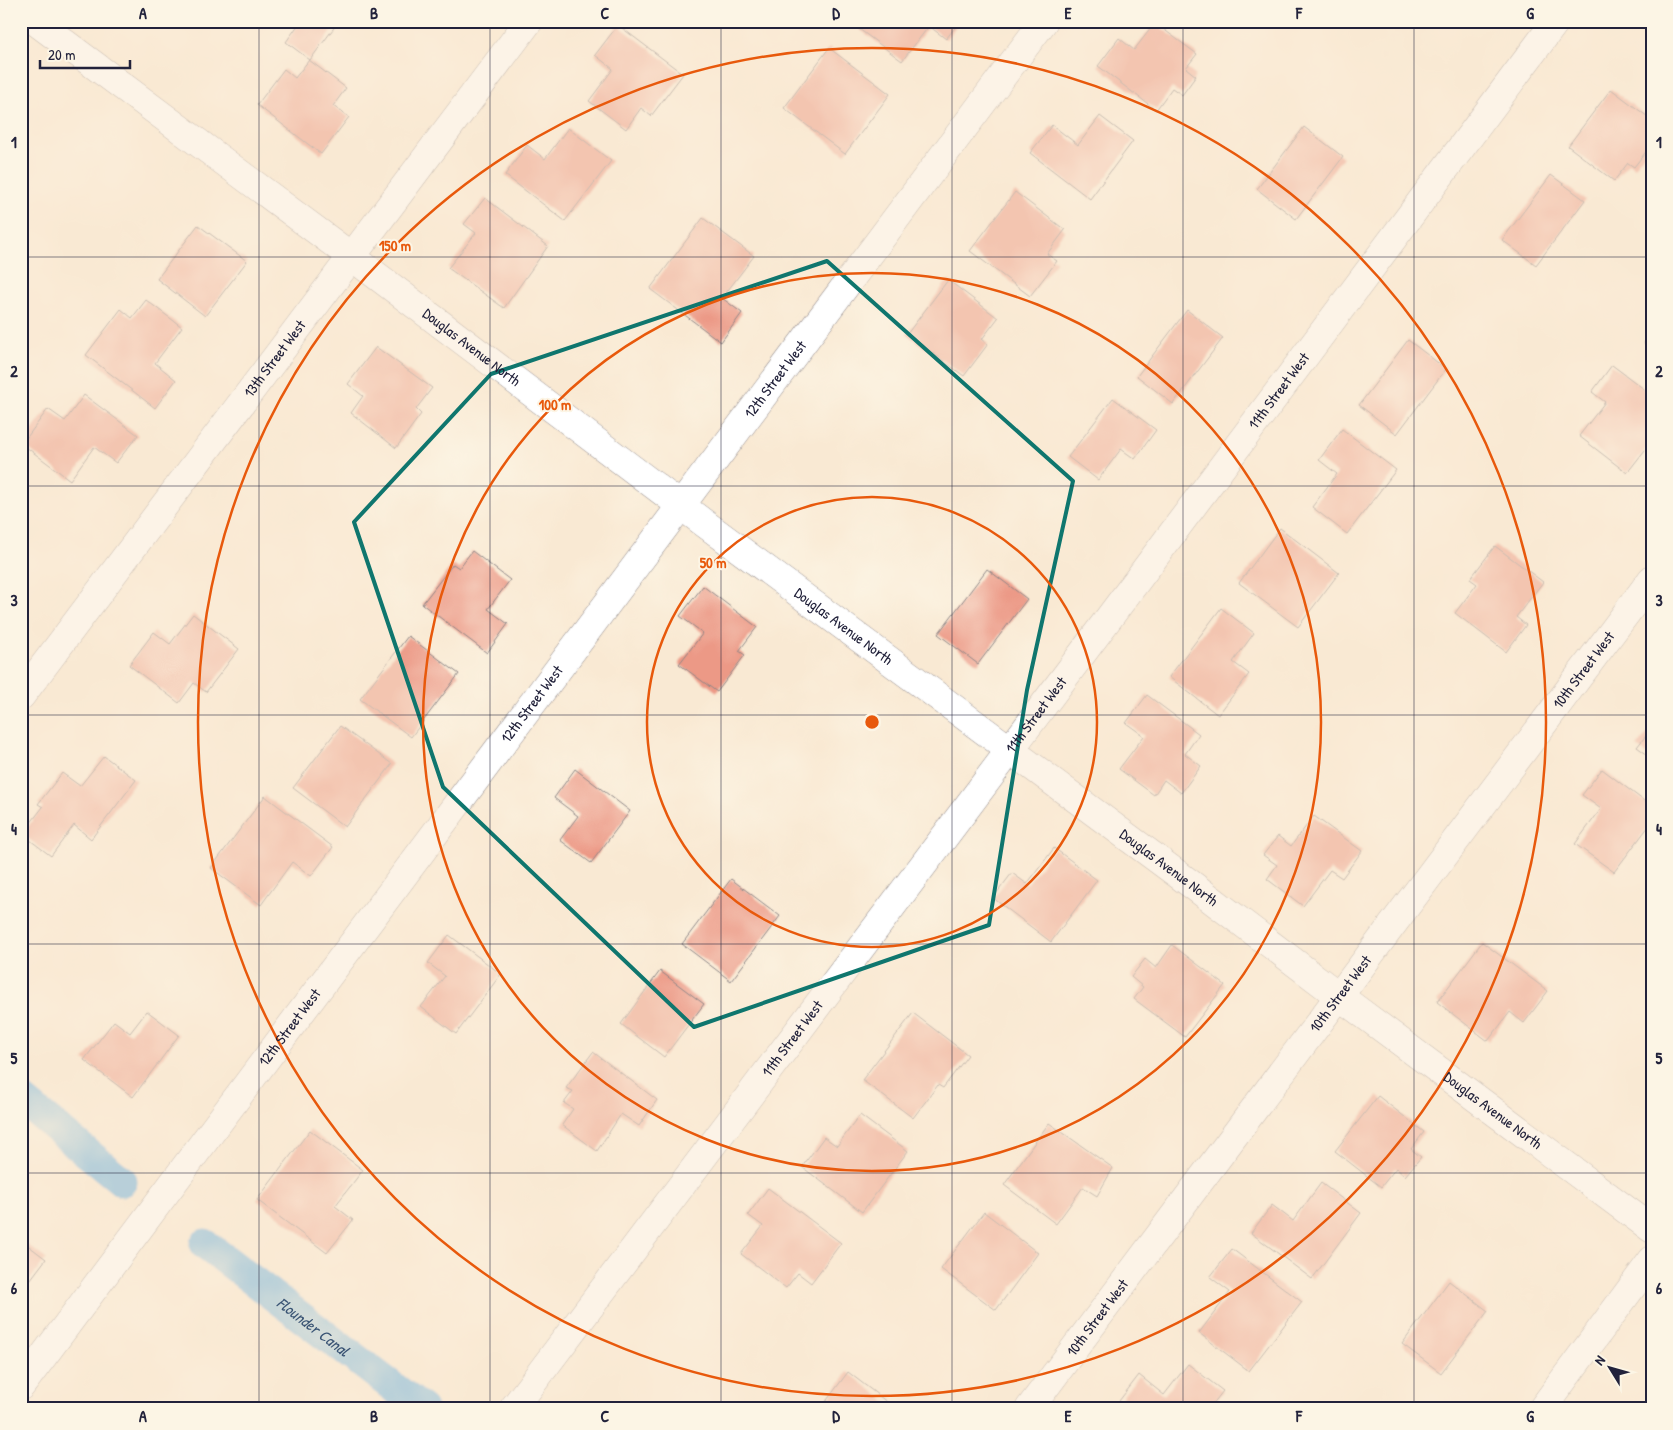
<svg xmlns="http://www.w3.org/2000/svg" width="1673" height="1430" font-family="'Patrick Hand',sans-serif">
  <rect width="100%" height="100%" fill="#fcf5e5"/>
  <filter id="ink" filterUnits="userSpaceOnUse"><feTurbulence type="fractalNoise" baseFrequency=".02" numOctaves="2"/><feDisplacementMap in="SourceGraphic" scale="10" xChannelSelector="R" yChannelSelector="G"/><feConvolveMatrix kernelMatrix="1 2 1 2 8 2 1 2 1" color-interpolation-filters="sRGB"/></filter>
  <filter id="wash" filterUnits="userSpaceOnUse"><feTurbulence type="fractalNoise" baseFrequency=".0096" numOctaves="4" result="noise"/><feDisplacementMap in="SourceGraphic" scale="20" xChannelSelector="R" yChannelSelector="G"/><feGaussianBlur stdDeviation="1.12" result="paint"/><feColorMatrix in="noise" values="0 0 0 0 0 0 0 0 0 0 0 0 0 0 0 0 0 1.4 0 .05"/><feComposite in="paint" operator="in"/></filter>
  <g filter="url(#wash)">
    <rect width="100%" height="100%" fill="#f9e9d3"/>
    <g fill="none" stroke-linecap="round" stroke-linejoin="round">
      <g stroke="#68b0df" stroke-width="31">
        <path d="M21,1099l101,82"/>
        <path id="s1" d="M205,1244l217,165"/>
      </g>
    </g>
    <g id="blocks">
      <g fill="#ec9986">
        <path d="M301,21h38l-29,39 -24,-18z"/>
        <path d="M858,21h102l-14,18 -17,-13 -27,35 -47,-35z"/>
        <path d="M1155,23l42,31 -11,14 10,8 -14,19 -10,-7 -16,22 -58,-44 21,-28 15,12z"/>
        <path d="M618,25l65,49 -32,42 -10,-8 -15,21 -37,-28 24,-32 -18,-14z"/>
        <path d="M829,48l61,46 -45,60 -61,-46z"/>
        <path d="M309,60l37,28 -13,18 16,11 -28,37 -64,-49 27,-36 11,9z"/>
        <path d="M1611,89l41,31v24l-18,23 -6,-4 -14,18 -46,-35z"/>
        <path d="M1100,116l33,25 -43,58 -60,-46 22,-28 26,20z"/>
        <path d="M1304,127l39,30 -47,62 -39,-30z"/>
        <path d="M568,128l43,33 -46,60 -60,-46 22,-30 18,14z"/>
        <path d="M1551,175l34,25 -49,65 -34,-25z"/>
        <path d="M1015,192l50,38 -18,24 10,7 -27,35 -60,-45z"/>
        <path d="M485,198l63,48 -44,62 -56,-40 28,-35 -12,-9z"/>
        <path d="M703,218l51,38 -32,42 20,15 -21,29 -71,-53z"/>
        <path d="M198,225l49,36 -42,55 -48,-37z"/>
        <path d="M948,280l50,38 -16,21 6,5 -24,32 -57,-42z"/>
        <path d="M146,300l36,27 -27,36 21,17 -21,28 -69,-53 35,-46 11,9z"/>
        <path d="M1187,310l36,28 -50,66 -36,-28z"/>
        <path d="M1652,332v16l-8,-5z"/>
        <path d="M1408,340l38,29 -49,65 -38,-29z"/>
        <path d="M376,347l56,41 -16,21 5,5 -25,34 -45,-35 12,-17 -15,-12z"/>
        <path d="M1612,365l40,30v46l-25,32 -48,-37 26,-34 -13,-10z"/>
        <path d="M84,395l54,40 -22,28 -22,-16 -24,33 -48,-36 26,-35 17,12z"/>
        <path d="M1113,398l43,32 -21,29 -14,-10 -23,31 -30,-23z"/>
        <path d="M1342,429l54,41 -49,64 -35,-27 25,-33 -18,-14z"/>
        <path d="M1280,528l59,45 -41,54 -59,-44z"/>
        <path d="M1495,546l48,36 -27,35 10,8 -20,27 -51,-39 22,-29 -7,-5z"/>
        <path d="M472,551l38,29 -22,29 20,15 -21,29 -65,-49 31,-40 6,4z"/>
        <path d="M987,569l40,30 -49,65 -40,-30z"/>
        <path d="M703,586l54,41 -18,24 6,4 -28,37 -38,-28 24,-31 -23,-17z"/>
        <path d="M1221,608l33,25 -21,29 16,12 -31,41 -49,-38z"/>
        <path d="M193,614l46,35 -33,43 -12,-9 -15,20 -50,-38 25,-33 16,12z"/>
        <path d="M408,636l51,38 -48,63 -51,-38z"/>
        <path d="M1147,695l52,39 -14,20 16,12 -20,27 -17,-13 -10,15 -35,-26 25,-33 -18,-13z"/>
        <path d="M340,726l52,38 -47,63 -52,-39z"/>
        <path d="M1652,728v30l-15,-11z"/>
        <path d="M104,756l32,24 -45,59 -17,-14 -23,31 -29,-22 21,-27 -5,-3 24,-31 18,13z"/>
        <path d="M575,769l55,42 -39,52 -31,-23 18,-24 -24,-18z"/>
        <path d="M1602,769l50,38v15l-38,50 -39,-28 26,-35 -19,-14z"/>
        <path d="M265,796l68,51 -22,29 -19,-14 -31,43 -50,-37z"/>
        <path d="M1314,816l48,35 -20,27 -12,-8 -27,36 -36,-27 10,-14 -14,-10 15,-19 13,10z"/>
        <path d="M1054,848l43,32 -46,62 -58,-44 19,-25 15,11z"/>
        <path d="M731,879l49,37 -49,65 -49,-37z"/>
        <path d="M449,935l52,39 -45,60 -35,-27 24,-31 -17,-13z"/>
        <path d="M1482,942l66,49 -24,32 -14,-11 -22,29 -51,-39z"/>
        <path d="M1172,945l53,40 -40,52 -51,-38 9,-12 -12,-10 14,-18 11,9z"/>
        <path d="M660,971l44,33 -40,53 -43,-33z"/>
        <path d="M147,1011l32,24 -46,62 -49,-37 30,-39 16,12z"/>
        <path d="M913,1013l55,42 -25,33 -5,-3 -25,33 -51,-38z"/>
        <path d="M593,1052l64,48 -18,26 -18,-12 -24,37 -35,-26 11,-16 -9,-6 9,-12 -7,-3z"/>
        <path d="M1378,1096l46,36 -13,17 10,8 -16,19 -9,-8 -15,19 -46,-36z"/>
        <path d="M860,1115l48,36 -46,61 -60,-45 22,-30 13,9z"/>
        <path d="M1049,1123l64,45 -16,28 -14,-9 -27,37 -52,-39z"/>
        <path d="M310,1130l53,40 -28,36 18,14 -26,33 -70,-53z"/>
        <path d="M1321,1183l40,30 -49,66 -61,-46 21,-28 21,16z"/>
        <path d="M768,1188l73,55 -30,40 -13,-10 -12,15 -45,-34 22,-28 -15,-11z"/>
        <path d="M984,1212l54,41 -42,57 -55,-41z"/>
        <path d="M21,1240l25,19 -25,33z"/>
        <path d="M1232,1249l70,53 -53,69 -50,-38 31,-41 -20,-15z"/>
        <path d="M1449,1281l39,30 -47,62 -39,-29z"/>
        <path d="M1188,1364l35,27 -14,18h-80l-10,-8 20,-26 25,20z"/>
        <path d="M848,1372l48,37h-66l-6,-5z"/>
      </g>
    </g>
  </g>
  <g filter="url(#ink)">
    <use href="#blocks" fill-opacity="0" stroke="#8e8687" stroke-width="1"/>
    <g fill="none" stroke-linecap="round" stroke-linejoin="round">
      <g stroke="#8e8687" stroke-width="29">
        <g id="minor">
          <path id="s2" d="M35,21l317,236 352,266 491,364 144,109 313,233"/>
          <path id="s3" d="M21,696l508,-675"/>
          <path id="s4" d="M21,1386l1023,-1365"/>
          <path id="s5" d="M513,1409l497,-659 546,-729"/>
          <path id="s6" d="M1029,1409l623,-830"/>
          <path d="M1542,1409l110,-149"/>
        </g>
      </g>
      <use href="#minor" stroke="#fff" stroke-width="28"/>
    </g>
  </g>
  <path d="M0 0H1673V1430H0ZM827,261l246,220 -46,209 -38,235 -295,102 -251,-240 -89,-265 137,-148z" fill="#f9e9d3" fill-opacity=".55" fill-rule="evenodd"/>
  <path fill="none" stroke="#0f766e" stroke-width="4" stroke-linejoin="round" d="M827,261l246,220 -46,209 -38,235 -295,102 -251,-240 -89,-265 137,-148z"/>
  <path fill="none" stroke="#22223b" stroke-width="1" stroke-opacity="0.55" d="M259,21v1388M490,21v1388M721,21v1388M952,21v1388M1183,21v1388M1414,21v1388M21,257h1631M21,486h1631M21,715h1631M21,944h1631M21,1173h1631"/>
  <g fill="none" stroke="#e8590c" stroke-width="2.5">
    <circle cx="872" cy="722" r="225"/>
    <circle cx="872" cy="722" r="449"/>
    <circle cx="872" cy="722" r="674"/>
  </g>
  <g text-anchor="middle" stroke-width="4" stroke-linejoin="round" paint-order="stroke">
    <g font-size="15" fill="#22223b" stroke="#fcf5e5">
      <text dy="5" stroke="none"><textPath href="#s2" startOffset="545">Douglas Avenue North</textPath></text>
      <text dy="5" stroke="none"><textPath href="#s3" startOffset="422">13th Street West</textPath></text>
      <text dy="5" stroke="none"><textPath href="#s4" startOffset="1258">12th Street West</textPath></text>
      <text dy="5" stroke="none"><textPath href="#s5" startOffset="1274">11th Street West</textPath></text>
      <text dy="5" stroke="none"><textPath href="#s2" startOffset="1010">Douglas Avenue North</textPath></text>
      <text dy="5" stroke="none"><textPath href="#s6" startOffset="924">10th Street West</textPath></text>
      <text dy="5" stroke="none"><textPath href="#s4" startOffset="852">12th Street West</textPath></text>
      <text dy="5" stroke="none"><textPath href="#s5" startOffset="869">11th Street West</textPath></text>
      <text dy="5" stroke="none"><textPath href="#s2" startOffset="1415">Douglas Avenue North</textPath></text>
      <text dy="5" stroke="none"><textPath href="#s6" startOffset="519">10th Street West</textPath></text>
      <text dy="5" stroke="none"><textPath href="#s4" startOffset="448">12th Street West</textPath></text>
      <text dy="5" stroke="none"><textPath href="#s5" startOffset="464">11th Street West</textPath></text>
      <text dy="5" stroke="none"><textPath href="#s2" startOffset="1820">Douglas Avenue North</textPath></text>
      <text dy="5" stroke="none"><textPath href="#s6" startOffset="114">10th Street West</textPath></text>
    </g>
    <g font-size="16" font-style="italic" fill="#3a5474" stroke="#fcf5e5">
      <text dy="6" stroke="none"><textPath href="#s1" startOffset="136">Flounder Canal</textPath></text>
    </g>
  </g>
  <circle cx="872" cy="722" r="8" fill="#e8590c" stroke="#fcf5e5" stroke-width="2.5"/>
  <g font-size="15" text-anchor="middle" font-weight="bold" fill="#e8590c" stroke="#fcf5e5" stroke-width="4" stroke-linejoin="round" paint-order="stroke">
    <text x="395" y="251">150 m</text>
    <text x="555" y="410">100 m</text>
    <text x="713" y="568">50 m</text>
  </g>
  <rect width="1673" height="1430" fill="none" stroke="#fcf5e5" stroke-width="55"/>
  <g transform="translate(1610 1368) rotate(307)" stroke="#fcf5e5" stroke-width="4" paint-order="stroke">
  <path d="M0-4L9 19L0 12L-9 19Z" fill="#22223b"/>
  <text y="-8" font-size="14" font-weight="bold" text-anchor="middle" fill="#22223b">N</text>
  </g>
  <path d="M40 60v8h90v-8" fill="none" stroke="#22223b" stroke-width="2.5"/>
  <text x="48" y="60" font-size="15" fill="#22223b" stroke="#fcf5e5" stroke-width="4" paint-order="stroke">20 m</text>
  <rect x="28" y="28" width="1618" height="1374" fill="none" stroke="#22223b" stroke-width="2"/>
  <g font-size="16" text-anchor="middle" font-weight="bold" fill="#22223b">
    <text x="143" y="19">A</text>
    <text x="374" y="19">B</text>
    <text x="605" y="19">C</text>
    <text x="836" y="19">D</text>
    <text x="1068" y="19">E</text>
    <text x="1299" y="19">F</text>
    <text x="1530" y="19">G</text>
    <text x="14" y="148">1</text>
    <text x="1659" y="148">1</text>
    <text x="14" y="377">2</text>
    <text x="1659" y="377">2</text>
    <text x="14" y="606">3</text>
    <text x="1659" y="606">3</text>
    <text x="14" y="835">4</text>
    <text x="1659" y="835">4</text>
    <text x="14" y="1064">5</text>
    <text x="1659" y="1064">5</text>
    <text x="14" y="1294">6</text>
    <text x="1659" y="1294">6</text>
    <text x="143" y="1422">A</text>
    <text x="374" y="1422">B</text>
    <text x="605" y="1422">C</text>
    <text x="836" y="1422">D</text>
    <text x="1068" y="1422">E</text>
    <text x="1299" y="1422">F</text>
    <text x="1530" y="1422">G</text>
  </g>
</svg>
